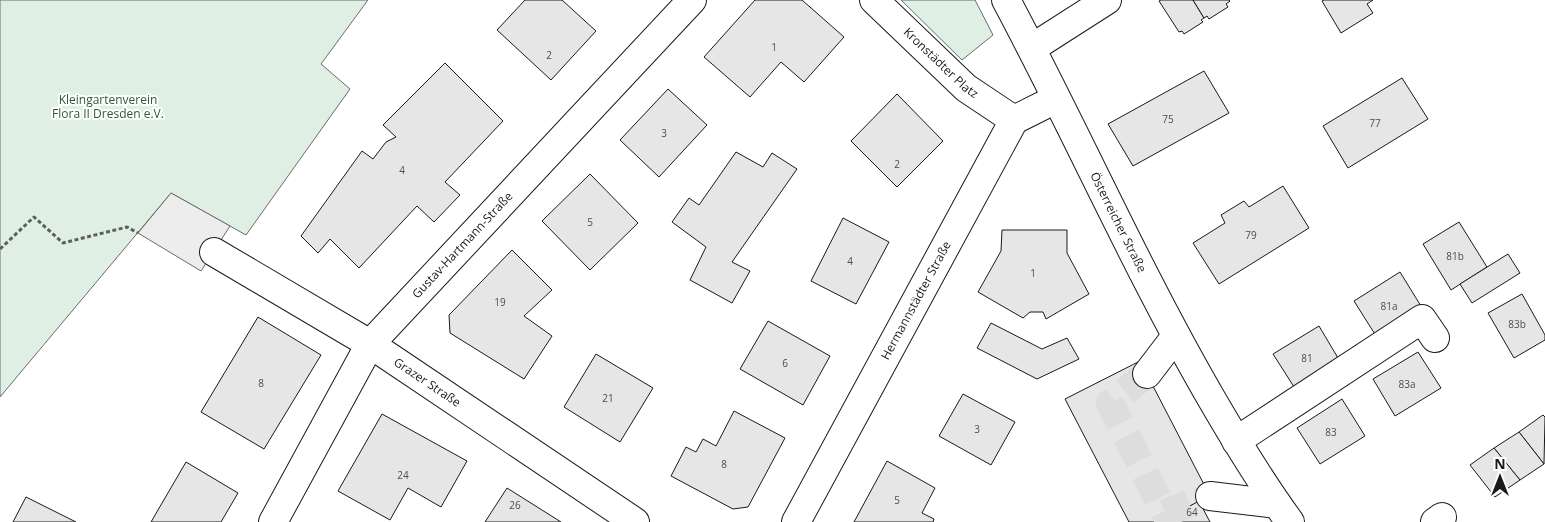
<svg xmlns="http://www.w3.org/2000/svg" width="1545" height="522" font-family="'Open Sans',sans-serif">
  <rect width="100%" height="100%" fill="#fff"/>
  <g fill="#e0efe3" stroke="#6a6a6a">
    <path d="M0,0h368l-47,64 29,25 -104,146 -75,-42 -171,204z"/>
    <path d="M901,0h74l18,35 -31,25z"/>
  </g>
  <path fill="#ededed" stroke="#6a6a6a" d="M171,193l59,33 -29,45 -63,-38z"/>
  <g fill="#e6e6e6" stroke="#1a1a1a">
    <path d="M525,0h37l34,31 -45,49 -54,-50z"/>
    <path d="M755,0h47l42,37 -40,45 -23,-20 -31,35 -46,-40z"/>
    <path d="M1161,0h32l11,18 -3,2 2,2 -19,12 -2,-3 -3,1 -20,-31z"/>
    <path d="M1193,0h36l1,1 -4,3 2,3 -19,12 -2,-3 -3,2z"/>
    <path d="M1324,0h49l-6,4 6,9 -32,20 -19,-32z"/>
    <path d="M445,63l58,58 -58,61 15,13 -26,27 -17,-16 -58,62 -29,-29 -12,14 -17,-17 61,-85 11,8 13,-17 10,-5 -13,-12z"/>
    <path d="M1204,71l25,42 -96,53 -25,-42z"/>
    <path d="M1402,78l26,41 -80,49 -25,-42z"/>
    <path d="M668,89l39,36 -48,52 -39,-37z"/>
    <path d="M897,94l46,47 -46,46 -46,-46z"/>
    <path d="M736,152l27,15 9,-14 25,16 -65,93 18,9 -18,32 -42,-23 16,-33 -34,-25 17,-24 10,7z"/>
    <path d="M590,174l48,49 -48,47 -48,-49z"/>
    <path d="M1283,186l26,42 -90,56 -26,-41 32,-20 -4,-8 23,-14 5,6z"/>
    <path d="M843,218l46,24 -33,62 -45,-23z"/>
    <path d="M1459,222l28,45 -36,23 -28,-46z"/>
    <path d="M1002,230h65v23l22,41 -43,25 -3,-7h-13l-7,6 -45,-26 23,-41z"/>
    <path d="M512,250l40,40 -28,26 28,20 -28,43 -74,-46 -1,-18z"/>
    <path d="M1508,254l12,19 -48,30 -12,-19z"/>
    <path d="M1400,272l24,39 -46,28 -24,-38z"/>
    <path d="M1522,294l23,41v5l-31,18 -26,-45z"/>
    <path d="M258,317l63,38 -57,94 -63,-37z"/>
    <path d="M768,321l62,35 -27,49 -63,-36z"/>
    <path d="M991,323l51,26 25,-11 12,21 -42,20 -60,-31z"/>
    <path d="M1319,326l22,37 -45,27 -23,-36z"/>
    <path d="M1418,352l23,36 -46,28 -22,-37z"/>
    <path d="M596,354l57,34 -33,54 -56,-35z"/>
    <path d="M1140,361l70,135 -50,26h-31l-64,-123z"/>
    <path d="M963,394l52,28 -24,43 -52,-29z"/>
    <path d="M1342,399l23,37 -45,28 -23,-36z"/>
    <path d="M734,411l51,27 -37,69 -15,2 -62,-33 15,-29 10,5 7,-13 13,7z"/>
    <path d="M382,414l85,47 -26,46 -33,-19 -18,32 -52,-29z"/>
    <path d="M1543,415l2,2 -1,47 -25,-32z"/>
    <path d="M1519,432l25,32 -24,16 -26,-32z"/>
    <path d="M1494,448l26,32 -25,17 -25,-32z"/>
    <path d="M887,461l48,27 -13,25 12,6 -1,3h-79z"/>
    <path d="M186,462l52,31 -17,29h-70z"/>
    <path d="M507,488l54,34h-76z"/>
    <path d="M26,497l50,25h-63z"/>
    <path d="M1199,501l11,21h-50z"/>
  </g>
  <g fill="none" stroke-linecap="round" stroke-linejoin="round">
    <path stroke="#ddd" stroke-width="28" stroke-dasharray="28 14" stroke-linecap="butt" d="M1147,374l-37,29 55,110 45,-17"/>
    <g stroke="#1a1a1a" stroke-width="30">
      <g id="minor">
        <path id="s1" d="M874,0l92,88 48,32"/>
        <path id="s2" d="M1006,0c69,129 128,264 201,391 26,45 52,89 83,131"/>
        <path d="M1032,48l75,-48"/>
        <path id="s3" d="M214,252l156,92 265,178"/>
        <path d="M1147,374l29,-38"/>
        <path d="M1236,441l186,-122 13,19"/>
        <path d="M1210,496l67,8"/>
        <path id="s4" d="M273,522l97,-178 322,-344"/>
        <path id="s5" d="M796,522l218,-402 42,-21"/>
        <path d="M1435,522l7,-5"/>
      </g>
    </g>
    <path stroke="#5f5f5f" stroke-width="3" stroke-dasharray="4 2.5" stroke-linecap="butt" d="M0,249l34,-32 29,26 64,-16 11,6"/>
    <use href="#minor" stroke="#fff" stroke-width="28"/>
  </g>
  <g text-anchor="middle" stroke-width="4" stroke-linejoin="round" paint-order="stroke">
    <g font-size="10" fill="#4d4d4d">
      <text x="774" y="51">1</text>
      <text x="549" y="59">2</text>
      <text x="1168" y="123">75</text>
      <text x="1375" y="127">77</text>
      <text x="664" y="137">3</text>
      <text x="897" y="168">2</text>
      <text x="402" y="174">4</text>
      <text x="590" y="226">5</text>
      <text x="1251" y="239">79</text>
      <text x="1455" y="260">81b</text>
      <text x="850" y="265">4</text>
      <text x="1033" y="277">1</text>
      <text x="500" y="306">19</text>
      <text x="1389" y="310">81a</text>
      <text x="1517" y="328">83b</text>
      <text x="1307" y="362">81</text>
      <text x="785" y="367">6</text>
      <text x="261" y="387">8</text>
      <text x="1407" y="388">83a</text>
      <text x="608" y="402">21</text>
      <text x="977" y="433">3</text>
      <text x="1331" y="436">83</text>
      <text x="724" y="468">8</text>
      <text x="403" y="479">24</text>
      <text x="897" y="504">5</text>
      <text x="515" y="509">26</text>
      <text x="1192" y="516">64</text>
    </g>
    <g font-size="12" fill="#1a1a1a" stroke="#fff">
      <text dy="4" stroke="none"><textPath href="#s1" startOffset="92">Kronstädter Platz</textPath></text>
      <text dy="4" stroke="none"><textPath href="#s2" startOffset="249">Österreicher Straße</textPath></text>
      <text dy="4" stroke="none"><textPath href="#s4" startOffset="338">Gustav-Hartmann-Straße</textPath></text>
      <text dy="4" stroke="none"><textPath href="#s5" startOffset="252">Hermannstädter Straße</textPath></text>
      <text dy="4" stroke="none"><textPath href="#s3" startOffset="250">Grazer Straße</textPath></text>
    </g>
    <g font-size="12" fill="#2b5a34" stroke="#fff">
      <text x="108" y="104">Kleingartenverein<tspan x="108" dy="14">Flora II Dresden e.V.</tspan></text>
    </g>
  </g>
  <g transform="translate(1500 477)" stroke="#ffffff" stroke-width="4" paint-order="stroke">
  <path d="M0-4L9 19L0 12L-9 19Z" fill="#1a1a1a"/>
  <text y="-8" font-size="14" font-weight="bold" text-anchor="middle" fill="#1a1a1a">N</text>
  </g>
</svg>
